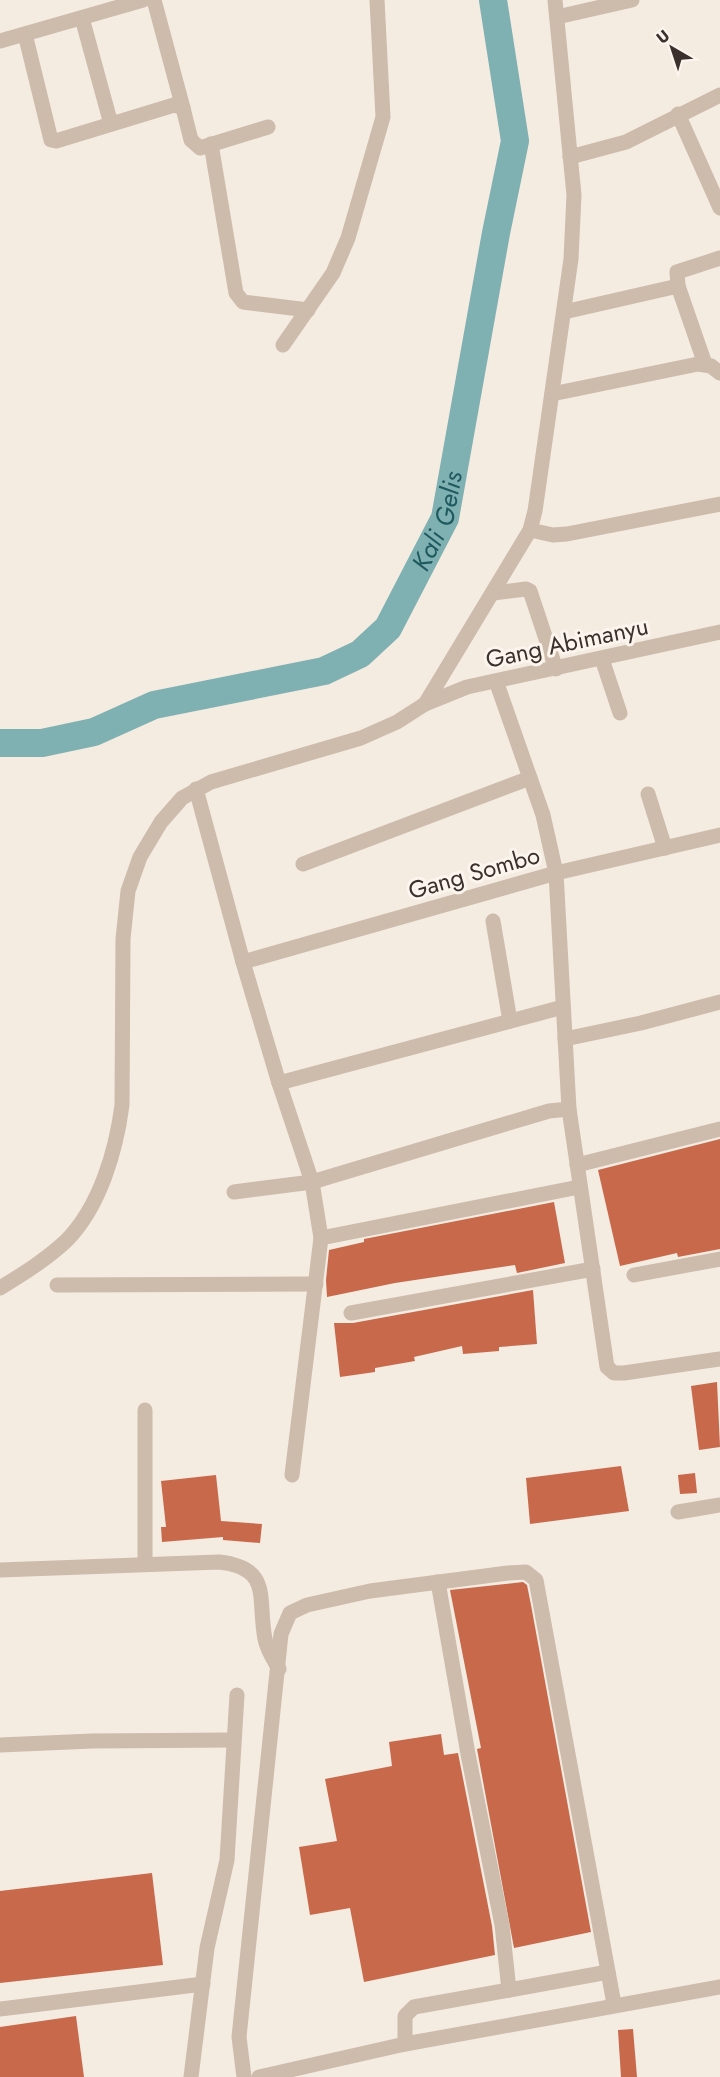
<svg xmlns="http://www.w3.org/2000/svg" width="720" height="2077" font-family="Jost,sans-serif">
  <rect width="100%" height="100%" fill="#f4ebe1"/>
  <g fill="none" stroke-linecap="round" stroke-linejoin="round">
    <path stroke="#7fb0b2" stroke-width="28" id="s1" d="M0,743h42l52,-11 60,-27 170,-34 36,-17 28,-26 57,-110 51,-285 19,-92 -22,-141"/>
  </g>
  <g fill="#c8694b">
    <path d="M720,1139v110l-42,8 -1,-4 -57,13 -22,-96z"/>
    <path d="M554,1202l11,61 -48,10 -2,-8 -120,18 -68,14 -1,-17 3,-30 35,-8v-3z"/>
    <path d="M533,1290l4,54 -38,3v4l-36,3 -1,-8 -48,11 1,4 -40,7v4l-35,5 -6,-54h19z"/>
    <path d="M717,1382l3,65 -21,3 -8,-64z"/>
    <path d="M621,1466l8,45 -99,13 -4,-46z"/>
    <path d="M695,1473l2,20 -17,1 -2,-19z"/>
    <path d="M216,1475l5,46 41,3 -2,19 -37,-3v-3l-61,5 -1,-15h5l-5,-46z"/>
    <path d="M523,1582l4,3 4,20 60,327 -77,16 -37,-199 4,-1 -31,-158z"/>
    <path d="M441,1734l3,21 14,-2 34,173 3,29 -131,27 -14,-74 -40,7 -11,-68 38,-6 -12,-62 67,-13 -3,-24z"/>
    <path d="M152,1873l11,92 -163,18v-92z"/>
    <path d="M76,2016l8,61h-84v-50z"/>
    <path d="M633,2029l4,48h-16l-3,-47z"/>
  </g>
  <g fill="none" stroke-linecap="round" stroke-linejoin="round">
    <g stroke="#cdbbac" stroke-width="15">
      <path d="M154,0l29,108"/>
      <path d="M557,17l75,-17"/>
      <path d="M82,18l29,106"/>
      <path d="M25,34l26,106 5,1 118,-36 9,3 8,32 9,8 68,-21"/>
      <path d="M0,41l143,-41"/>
      <path d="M678,114l42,94"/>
      <path d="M211,144l25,149 7,9 65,8"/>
      <path d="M570,157l56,-15 94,-47"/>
      <path d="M678,286l-1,-14 43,-14"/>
      <path d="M564,312l114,-26 27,78"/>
      <path d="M283,345l50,-72 15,-35 35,-121 -6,-117"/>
      <path d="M552,394l146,-30 13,2 9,7"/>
      <path d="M530,530l23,5 14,-1 153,-30"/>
      <path d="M493,593l33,-4 4,2 26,78"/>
      <path d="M602,659l18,54"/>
      <path d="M496,681l47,134 13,58 13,236"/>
      <path d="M425,704l42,-17 253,-55"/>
      <path d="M196,789l47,173 36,121 33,99 237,-71 20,-2 38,258 7,6h10l96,-14"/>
      <path d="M648,794l17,54"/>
      <path d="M303,864l227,-86"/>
      <path d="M493,921l17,100"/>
      <path d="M243,962l313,-89 164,-38"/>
      <path d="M565,1039l76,-16 79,-21"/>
      <path d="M279,1083l284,-76"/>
      <path d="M577,1165l143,-36"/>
      <path d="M234,1192l78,-10 9,56 -29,237"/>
      <path d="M321,1238l258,-51"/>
      <path d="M634,1275l86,-16"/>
      <path d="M57,1285l259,-1"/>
      <path d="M0,1288c23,-14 47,-29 67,-48 33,-34 49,-89 55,-135l1,-166 5,-48 12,-34 21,-35 21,-24 29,-16 150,-44 36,-16 28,-18 105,-174 5,-19 36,-252 3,-64 -19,-195"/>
      <path d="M351,1313l242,-44"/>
      <path d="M145,1410v154"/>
      <path d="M678,1512l42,-7"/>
      <path d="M0,1570l219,-8c54,6 38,37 46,77 2,11 9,21 14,30"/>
      <path d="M0,1745l92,-4 141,-1"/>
      <path d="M509,1990l99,-18"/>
      <path d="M0,2009l203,-25"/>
      <path d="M405,2044v-28l9,-9 95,-17 -7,-65 -34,-171 -30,-172"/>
      <path d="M191,2077l16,-129 20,-88 10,-165"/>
      <path d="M244,2077l-5,-40 42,-403 9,-21 17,-8 63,-14 138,-18 18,-1 10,8 78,424"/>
      <path d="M259,2077l146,-33 315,-57"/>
    </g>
  </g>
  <g text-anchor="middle" stroke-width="6" stroke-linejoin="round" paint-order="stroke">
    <g font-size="24" fill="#3b302b" stroke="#fbf5ee">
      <text transform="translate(567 643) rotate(-12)" y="8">Gang Abimanyu</text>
      <text transform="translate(474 873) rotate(-16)" y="8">Gang Sombo</text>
    </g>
    <g font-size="26" font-style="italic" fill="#1f5a5e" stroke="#fbf5ee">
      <text dy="9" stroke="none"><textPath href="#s1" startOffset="531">Kali Gelis</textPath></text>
    </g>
  </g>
  <g transform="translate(672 48) rotate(321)" stroke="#fbf5ee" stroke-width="4.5" paint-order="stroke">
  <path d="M0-4.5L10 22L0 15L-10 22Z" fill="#3b302b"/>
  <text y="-9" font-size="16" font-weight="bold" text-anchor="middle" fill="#3b302b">U</text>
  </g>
</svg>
